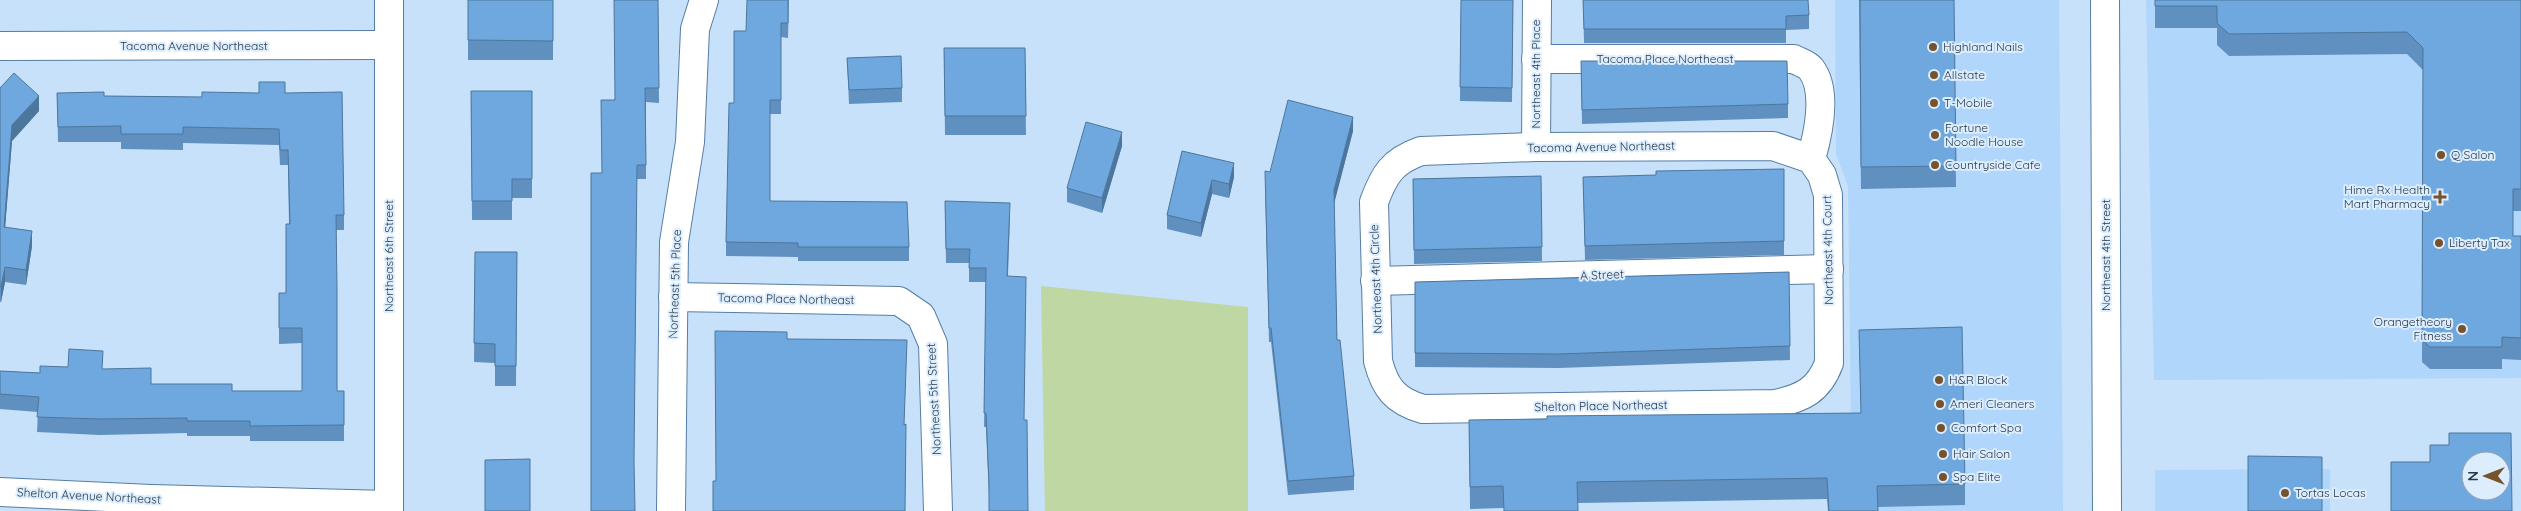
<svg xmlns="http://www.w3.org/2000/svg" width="2521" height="511" font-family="Quicksand,sans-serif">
  <rect width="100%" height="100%" fill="#c7e1fa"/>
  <g fill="#b0d6fc">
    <path d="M1835,0h224l4,511h-211l-4,-325 -12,-32z"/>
    <path d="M2146,0h375v378l-367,2z"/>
    <path d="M2330,469v42h-175v-41z"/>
  </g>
  <path fill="#bfd7a3" d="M1041,286l207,21v204h-203z"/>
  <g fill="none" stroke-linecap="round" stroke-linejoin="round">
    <g stroke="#567ea4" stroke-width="30">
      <g id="street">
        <path d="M389,0v511"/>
        <path d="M0,46l389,-1"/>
        <path d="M1536,59h258c5,3 13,5 17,10 17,22 7,66 0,90l11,16 6,20 1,168c-10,27 -26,35 -54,41l-352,5c-28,-8 -38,-21 -45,-48l-4,-159c10,-27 18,-41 47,-51l115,-4 237,-1 38,13"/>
        <path d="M1536,147l1,-147"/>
        <path d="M1375,281l454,-12"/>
        <path d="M673,297l226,4 22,15 12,28 5,167"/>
        <path d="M0,492l151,7 238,6"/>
        <path d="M671,511l3,-269 16,-100 5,-113 9,-29"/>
      </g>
    </g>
    <g stroke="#567ea4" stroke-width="30">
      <path id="secondary" d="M2105,0l2,511"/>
    </g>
    <use href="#street" stroke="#fff" stroke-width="28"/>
    <use href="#secondary" stroke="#fff" stroke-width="28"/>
  </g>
  <g fill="#5f90c0">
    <rect x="468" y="0" width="85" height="60"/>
    <path d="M658,0l1,103 -13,-1v77h-9l-35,-6 12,-73z"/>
    <path d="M789,0l-1,38 -7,-1v77h-11v87l139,46v14h-111v-4l-72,-1v-14l8,-139 12,-72z"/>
    <path d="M1461,0h52l-1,102 -52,-1z"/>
    <path d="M1583,0l226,15v14l-23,1v13h-202z"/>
    <path d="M1859,0h95l2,187 -95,2z"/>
    <path d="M2155,0h366v211h-8v25h8v124l-19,-1v10h-72l-8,-7 1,-292 -16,-16 -178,2 -12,-11v-17h-62z"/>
    <path d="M944,48h81l1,87h-81z"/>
    <path d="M847,58l55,30v14l-53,2z"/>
    <path d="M1581,61l207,43v14l-206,6z"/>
    <path d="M0,88l39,23 -27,30 -7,86 27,19 -6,39 -21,-3 -4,20h-1z"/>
    <path d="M471,91h61v107h-20v22h-40z"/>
    <path d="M57,93l47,3 98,1 83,-4 59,122v15h-8l1,161h7v50h-94v-5h-63v-3l-87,2 -63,-3 1,-20 -38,-3v-38l40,2 63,-4 48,15 81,7h70v-48l-23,1v-51h7l3,-69 -1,-59h-8l-1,-20 -96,-2v7l-62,-1v-7h-63z"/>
    <path d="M1353,131l-19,72 3,137 17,136v14l-66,5 -17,-153h-2l-4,-157 5,-13z"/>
    <path d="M1122,146l-20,67 -35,-11v-14z"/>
    <path d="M1182,151l52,26 -5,21 -17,-4 -11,43 -34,-8v-14z"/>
    <path d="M1784,169v86l-199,5 -2,-83 73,-2z"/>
    <path d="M1541,176l1,85 -128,3 -1,-85z"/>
    <path d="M945,201l65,16 -2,59 -19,222 -3,-71h-2l2,-145h-17v-19h-23z"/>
    <path d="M475,252h42l-1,134h-21v-23l-21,-1z"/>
    <path d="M1789,272l1,88 -231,8 -144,-1v-85z"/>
    <path d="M1859,330l106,154v21l-87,2v4h-50l-1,-12 -249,4 -75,5 -33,1 -1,-89 392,-7z"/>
  </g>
  <g fill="#4d769c">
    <path d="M39,96v15l-27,30 -8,101v-15l8,-102z"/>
    <path d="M1353,117v14l-19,73v-14z"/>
    <path d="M1122,132v14l-20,67v-15z"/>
    <path d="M1234,163v14l-5,21v-14z"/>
    <path d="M1212,180v14l-11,43v-14z"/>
    <path d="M32,231v15l-6,39v-15z"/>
    <path d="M5,267v15l-4,20v-15z"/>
  </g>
  <g fill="#6ea8df" stroke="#4d769c" fill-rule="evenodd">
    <path d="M468,0h85v41l-85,-1z"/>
    <path d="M614,0h44l1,88h-14l1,77h-9l-3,296 1,50h-44v-338h11l-1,-73h14z"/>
    <path d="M747,0h41v23h-7v77h-11v101l137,1 2,45h-111v-4l-72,-1 3,-139h5v-72h12z"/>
    <path d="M1461,0h52l-1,88 -52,-1z"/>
    <path d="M1583,0h225l1,15 -23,1v13h-202z"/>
    <path d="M1860,0h94l2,166 -95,1z"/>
    <path d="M2155,0h366v189h-8v47h8v102l-19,-1v10h-72l-8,-7 1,-292 -16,-16 -178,2 -12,-11v-17h-62z"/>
    <path d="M944,48h81l1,68h-81z"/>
    <path d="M901,56l1,32 -53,2 -2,-32z"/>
    <path d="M1581,61h206l1,43 -206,6z"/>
    <path d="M14,73l25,23 -27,29 -8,102 28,4 -6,39 -21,-3 -4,20 -1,-1v-198z"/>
    <path d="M259,82h26v11l57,-1 2,123h-8l1,73v103h7v34l-94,1v-5h-63v-3l-87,1 -63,-2 2,-20 -39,-3v-23l40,2v-7l28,1 1,-18 34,2 -1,18 49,-1v16h81v7h70v-63h-23v-35h7v-69h4l-2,-74h-8l-1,-21 -96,-2v7h-62v-8l-63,1 -1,-34 47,-1v4l98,1v-5l57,1z"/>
    <path d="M471,91h61v88h-20v22h-40z"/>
    <path d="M1288,100l65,17 -19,73 3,150h3l14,136 -66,5 -17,-153h-2l-4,-157 5,1z"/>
    <path d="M1086,122l36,10 -20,66 -35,-10z"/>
    <path d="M1182,151l52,12 -5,21 -17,-4 -11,43 -34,-8z"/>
    <path d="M1784,169v72l-199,5 -2,-69 73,-2v-4z"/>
    <path d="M1541,176l1,71 -128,3 -1,-71z"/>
    <path d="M945,201l65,2 -3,73 19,1 -2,143h3l1,91h-39v-27l-3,-71h-2l2,-145h-17l1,-19h-24z"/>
    <path d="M475,252h42l-1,114h-21v-22l-21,-1z"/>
    <path d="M1789,272l1,74 -231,8 -144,-1v-71z"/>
    <path d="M1962,327l3,157 -88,2 1,25h-49l-2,-33 -250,4 1,29h-74l-1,-25 -33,1 -1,-67 78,-1v-3l314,-3 -2,-83z"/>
    <path d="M715,331l72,1v7l120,1 -3,85 2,-1 -1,87h-192v-30h3z"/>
    <path d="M2449,433h62l1,78h-121v-49h39v-17h19zM2471,461h30v30h-30z"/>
    <path d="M2248,456l74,1v54h-74z"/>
    <path d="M530,459v52h-45v-51z"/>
  </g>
  <g fill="#76532c" stroke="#dcedfe" stroke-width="2">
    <circle cx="1933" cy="47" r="5"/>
    <circle cx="1934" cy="75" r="5"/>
    <circle cx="1934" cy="103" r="5"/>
    <circle cx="1935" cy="135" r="5"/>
    <circle cx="2441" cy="155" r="5"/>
    <circle cx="1935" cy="165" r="5"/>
    <path d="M2437.5 189.5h5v5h5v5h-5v5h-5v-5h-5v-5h5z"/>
    <circle cx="2439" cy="243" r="5"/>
    <circle cx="2462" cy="329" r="5"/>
    <circle cx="1939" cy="380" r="5"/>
    <circle cx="1940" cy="404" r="5"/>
    <circle cx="1941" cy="428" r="5"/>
    <circle cx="1943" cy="454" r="5"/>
    <circle cx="1943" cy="477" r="5"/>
    <circle cx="2285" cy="493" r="5"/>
  </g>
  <g text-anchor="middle" stroke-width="4" stroke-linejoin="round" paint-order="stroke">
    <g font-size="12" fill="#263748" stroke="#dcedfe">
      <text x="194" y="50">Tacoma Avenue Northeast</text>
      <text x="1665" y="63">Tacoma Place Northeast</text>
      <text transform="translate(1536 74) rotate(-90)" y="4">Northeast 4th Place</text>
      <text transform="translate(1601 147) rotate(-1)" y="4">Tacoma Avenue Northeast</text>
      <text transform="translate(1828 250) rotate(-91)" y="4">Northeast 4th Court</text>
      <text transform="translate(2106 255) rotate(-90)" y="4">Northeast 4th Street</text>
      <text transform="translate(389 256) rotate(-90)" y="4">Northeast 6th Street</text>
      <text transform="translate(1602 275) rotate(-2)" y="4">A Street</text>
      <text transform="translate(1376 279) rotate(-92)" y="4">Northeast 4th Circle</text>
      <text transform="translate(675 284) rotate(-88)" y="4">Northeast 5th Place</text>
      <text transform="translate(786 299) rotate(1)" y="4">Tacoma Place Northeast</text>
      <text transform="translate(934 399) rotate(-93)" y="4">Northeast 5th Street</text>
      <text transform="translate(1601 406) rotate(-1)" y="4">Shelton Place Northeast</text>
      <text transform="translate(89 496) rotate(3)" y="4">Shelton Avenue Northeast</text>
    </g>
    <g font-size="12" fill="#263748" stroke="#dcedfe" text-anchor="start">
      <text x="1943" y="51">Highland Nails</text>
      <text x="1944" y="79">Allstate</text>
      <text x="1944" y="107">T-Mobile</text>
      <text x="1945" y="132">Fortune<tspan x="1945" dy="14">Noodle House</tspan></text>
      <text x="2451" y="159">Q Salon</text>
      <text x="1945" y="169">Countryside Cafe</text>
      <text x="2430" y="194" text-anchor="end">Hime Rx Health<tspan x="2430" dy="14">Mart Pharmacy</tspan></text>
      <text x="2449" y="247">Liberty Tax</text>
      <text x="2452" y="326" text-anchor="end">Orangetheory<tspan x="2452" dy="14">Fitness</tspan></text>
      <text x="1949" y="384">H&amp;R Block</text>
      <text x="1950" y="408">Ameri Cleaners</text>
      <text x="1951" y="432">Comfort Spa</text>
      <text x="1953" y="458">Hair Salon</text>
      <text x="1953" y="481">Spa Elite</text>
      <text x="2295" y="497">Tortas Locas</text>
    </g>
  </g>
  <g transform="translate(2486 476) rotate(270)"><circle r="24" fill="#dcedfe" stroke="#93a4b5"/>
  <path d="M0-4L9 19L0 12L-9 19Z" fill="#76532c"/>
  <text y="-8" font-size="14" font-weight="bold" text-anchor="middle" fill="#263748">N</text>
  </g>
</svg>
